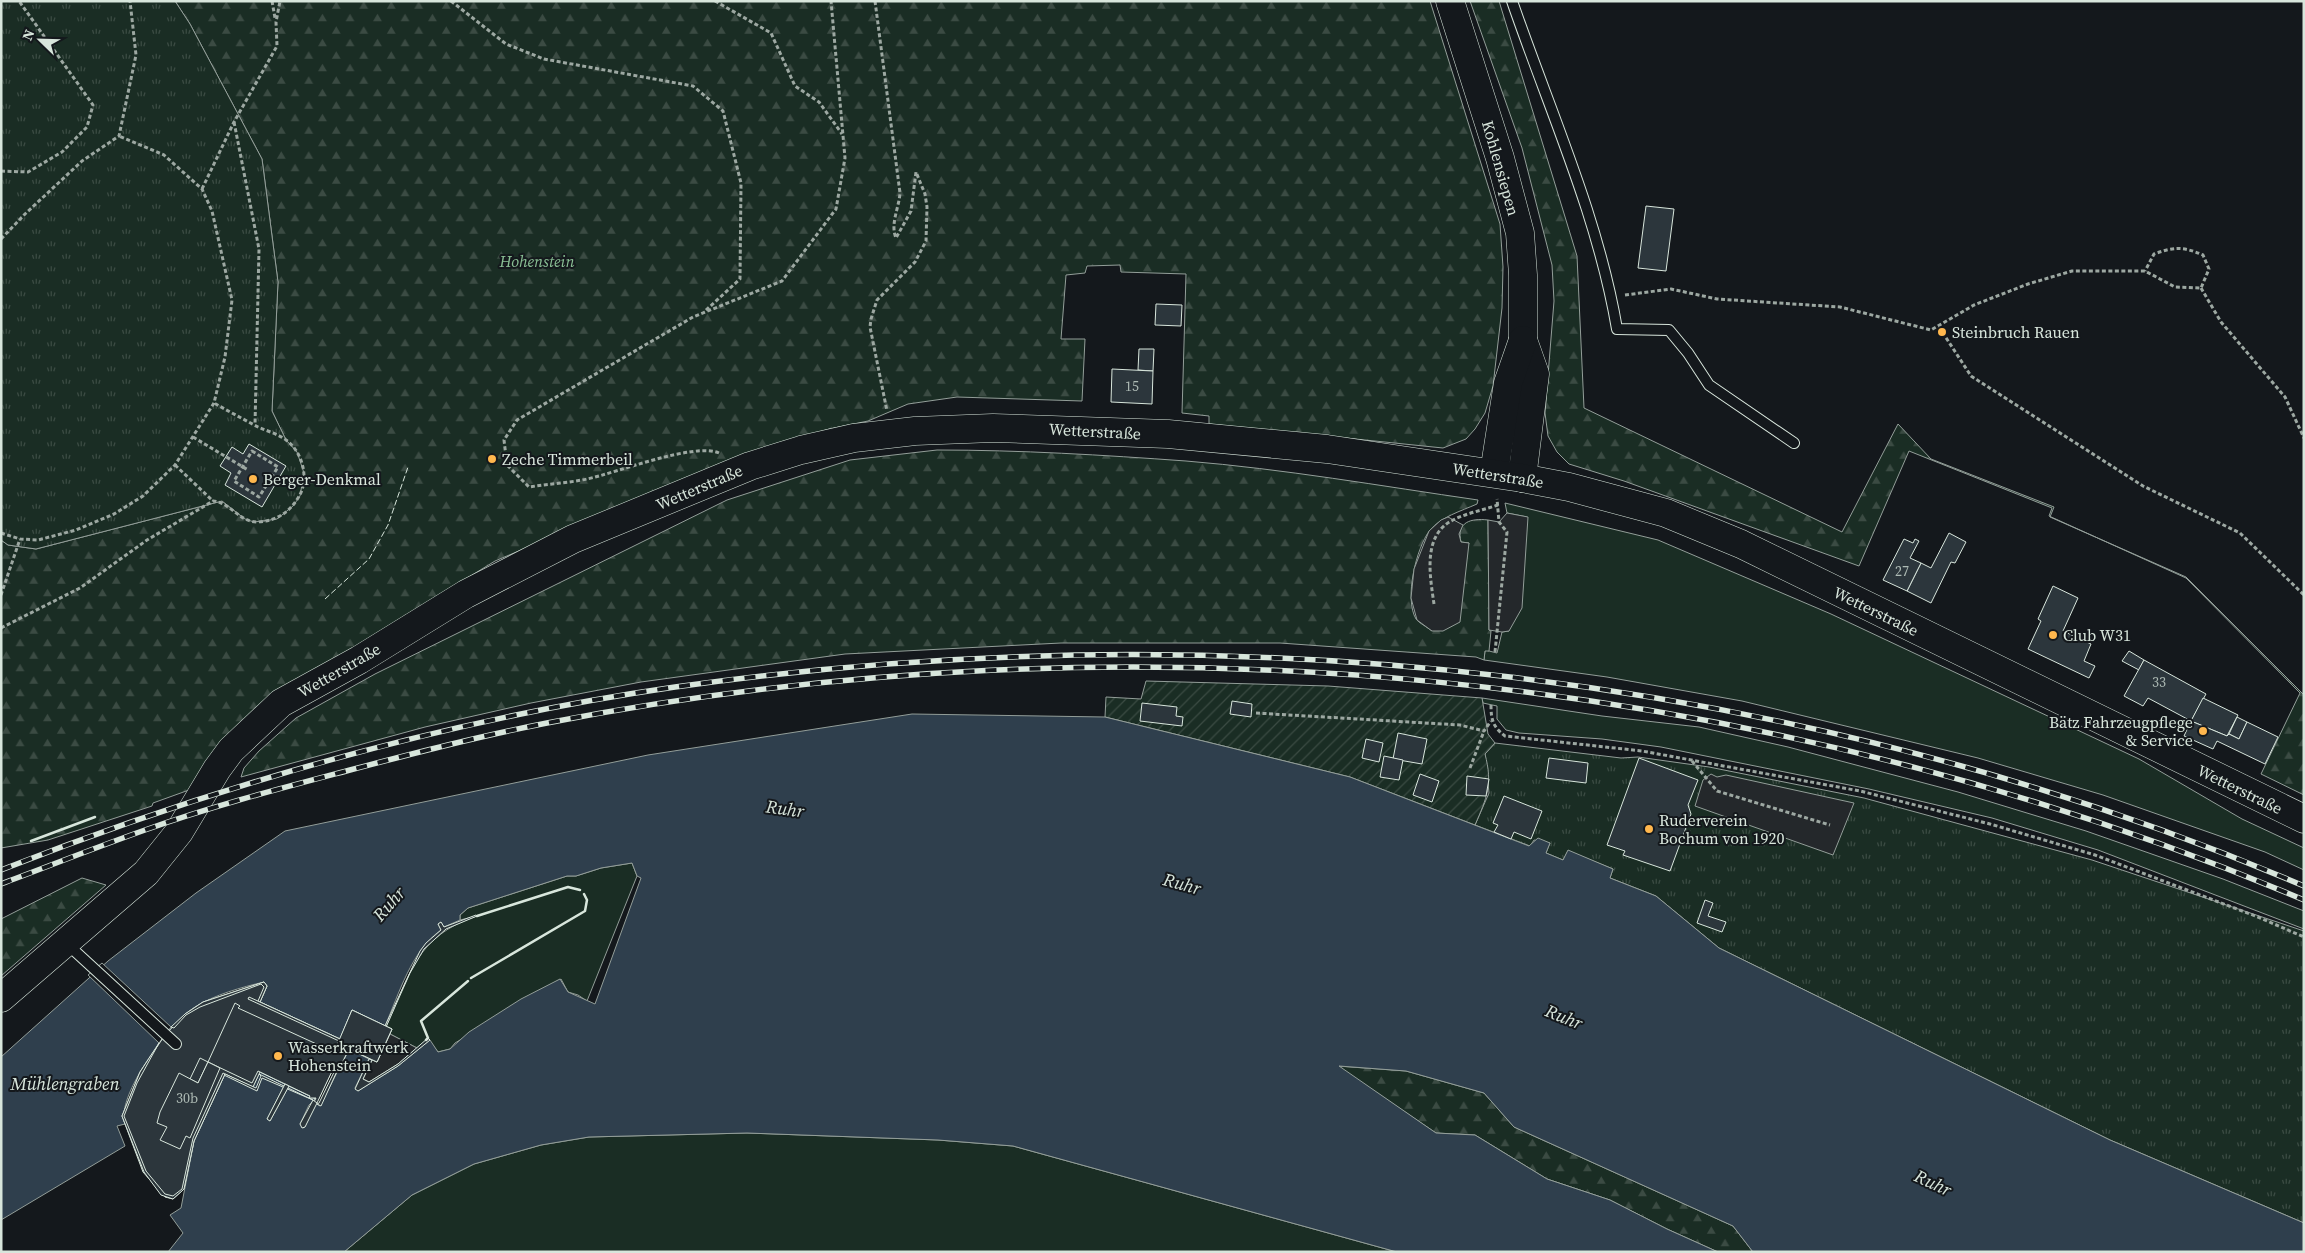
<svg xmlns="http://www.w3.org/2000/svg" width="2305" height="1253" font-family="'Source Serif 4',serif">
  <defs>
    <pattern id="forest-firs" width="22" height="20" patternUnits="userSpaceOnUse" patternTransform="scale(1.25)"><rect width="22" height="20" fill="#1a2d24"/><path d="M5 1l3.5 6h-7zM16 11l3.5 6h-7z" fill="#3b4b43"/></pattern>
    <pattern id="park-tufts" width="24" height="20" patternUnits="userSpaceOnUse" patternTransform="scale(1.25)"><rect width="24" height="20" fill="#1a2d24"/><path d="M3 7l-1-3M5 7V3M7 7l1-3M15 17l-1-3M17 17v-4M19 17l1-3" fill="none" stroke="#3b4b43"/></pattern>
    <pattern id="garden-furrows" width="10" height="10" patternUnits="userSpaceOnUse" patternTransform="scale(1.25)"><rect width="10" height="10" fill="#1a2d24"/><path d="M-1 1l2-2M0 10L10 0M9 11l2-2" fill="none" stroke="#3b4b43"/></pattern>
  </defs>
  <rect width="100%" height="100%" fill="#14181c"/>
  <g fill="#1a2d24" stroke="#939e99">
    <path d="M1505,503l153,37 173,74 308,145 103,60 62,29v22l-39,-18 -162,-57 -125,-37 -236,-57 -135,-24 -123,-17 1,-10 12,3 5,-21 7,-1 18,-114 -20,-4z"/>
    <path d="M1482,698l120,18 97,11 89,20 170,45 128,39 137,48 81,32v18l-206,-79 -106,-32 -123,-29 -208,-42 -59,-8 -83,-6 -13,-3 -9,-11v-13l-14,-3z"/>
    <path d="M632,863l5,13 -50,125 -9,-6 -10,-3 -7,-13 -106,64 -5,6 -12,3 -10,-13 -11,9 -27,-14 2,-5 -6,-2c24,-53 30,-91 91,-111l-17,4v-5l8,-7 99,-32h9l25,-8z"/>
    <path d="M747,1133l191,7 75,6 384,106h-1053l68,-57 62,-31 67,-19 48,-8z"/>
  </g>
  <g fill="url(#forest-firs)" stroke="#939e99">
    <path d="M175,1h1255l70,223 3,43 -1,41 -9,78 -8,27 -10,16 -9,10 -23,9 -234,-24v-8l-27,-3 4,-139 -65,-2 -1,-7 -33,1 -2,7 -19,2 -5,64h24l-3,62 -125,-4 -49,7 -40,17 -39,8 -73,22 -261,110 -238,146 -30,29 -38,54 -36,13 -1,3 -104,34 -47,8v-308l7,5 28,4 186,-48c14,11 24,21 43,20l32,-69 -11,-12 -14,-29 6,-129 -16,-123 -72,-135z"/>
    <path d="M1470,1h29l78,255 7,152 258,124 56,-108 33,35 123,48 -4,10 136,60 118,118v100l-43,-21 39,-81 -114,-115 -137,-62 3,-8 -143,-57 -50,115 -235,-85 -55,-17 -12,-12 -9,-16 -3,-23 9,-112 -2,-36 -30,-117z"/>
    <path d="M937,450c83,0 166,5 249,11 98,8 195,25 292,39l-1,4c-16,7 -36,13 -47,26 -14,18 -26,69 -14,89 3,4 11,8 16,12l37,-88 -8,-1c-5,-20 10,-24 27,-22l1,110 2,1 -2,20h-4l-1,9 -8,-3 -196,-14h-219l-216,11 -204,28 -110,21 -106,24 -184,50 3,-9 15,-17 37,-33 79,-44 352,-174 123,-40z"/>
    <path d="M82,878l24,7 -105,91v-57z"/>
    <path d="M1337,1066l69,5 78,22 30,34 219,99 20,26h-35l-51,-23 -57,-29 -63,-21 -72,-44 -39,-2z"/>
  </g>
  <g fill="url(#park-tufts)" stroke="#939e99">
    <path d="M1,1h174l15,23 72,135 16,123 -6,129 14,29 11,12 7,21 -4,23 -7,10 -16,13 -23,3 -9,-3 -23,-18 -186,48 -28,-4 -7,-5z"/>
    <path d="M1495,743l126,15 17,-1 71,10 155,31 228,62 212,71v292l-194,-83 -391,-192 -63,-52 -46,-18 3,-9 -45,-18 -5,9 -17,-7 4,-10 -16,-3 -4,6 -55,-21 14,-32 -4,-39z"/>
  </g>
  <path fill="url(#garden-furrows)" stroke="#939e99" d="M1146,681l182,5 154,12 6,36 7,9 -10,11c8,31 2,43 -10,71l-125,-48 -245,-60 1,-20 35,2z"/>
  <g fill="#24282b" stroke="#939e99">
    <path d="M1507,513l21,4 -6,91 -13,23 -7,1 -13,-2 -1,-110 11,2z"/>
    <path d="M1448,517l15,8 -4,9 2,8 8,1 -9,79 -17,9h-11l-15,-11 -6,-22 3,-29 15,-38 12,-11z"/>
    <path d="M1711,774l6,3 9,-2 128,28 -21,52 -138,-49 8,-26z"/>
    <path d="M390,1034l27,14 -19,16 -29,18 -6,-3 9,-19 5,2z"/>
  </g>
  <path fill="#2f3f4d" stroke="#939e99" d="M912,714l193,3 245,60 179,69 9,-8 12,5 -4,10 17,7 5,-10 45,19 -3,9 46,18 63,52 391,192 194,83v29h-551l-20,-26 -219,-99 -30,-34 -78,-22 -67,-5 97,67 39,2 72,44 63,21 57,29 51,23h-321l-384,-106 -75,-6 -191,-7 -158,4 -48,8 -67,19 -62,31 -68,57h-176l15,-19 -13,-18 11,-7 13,-67 31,-67 28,13 7,-15 25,12 -18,35 3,2 19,-35 21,10 -1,2h7l-7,7 -9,19 3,4 2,-1 10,-24 5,3 29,-57 20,10 -14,29 3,3 40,-25 32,-26 8,12 12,-3 19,-17 52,-33 39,-20 8,13 27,12 46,-126 -4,-2 -5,-13 -31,5 -25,8h-9l-99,32 -8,7v5l-16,7 -3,-5 -3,2 3,6c-30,21 -42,64 -56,96l-33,-16 -12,29 -80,-37 7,-16 -3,-4c-22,5 -50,13 -69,25 -24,15 -80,89 -70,117l-8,2 8,20 -124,74v-163l107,-96 88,-68 89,-62 363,-76z"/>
  <path fill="#14181c" stroke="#939e99" d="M102,963l69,64 -12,16 -71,-68z"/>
  <g fill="#2c363c" stroke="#d8e6dc">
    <path d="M1646,206l28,3 -8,62 -28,-3z"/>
    <path d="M1156,304l26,1 -1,21 -26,-1z"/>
    <path d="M1139,349h15l-1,22 -15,-1z"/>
    <path d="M1112,369l41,2 -1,33 -41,-2z"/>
    <path d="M249,444l37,22 -24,41 -37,-22 6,-12 -11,-7 12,-19 11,7z"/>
    <path d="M1949,533l17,9 -11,21 -4,-1 -20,41 -24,-12 14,-28 10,5z"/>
    <path d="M1904,539l9,4 2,-4 4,2 -9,17 11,5 -14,28 -24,-11z"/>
    <path d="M2053,586l25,12 -15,33 28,13 -7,17 11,5 -6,12 -61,-29 13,-28 -3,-2z"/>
    <path d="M2129,651l15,9 -5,10 -17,-9z"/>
    <path d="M2144,660l62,34 -15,27 -43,-23 -5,8 -19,-10z"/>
    <path d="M2203,698l35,17 -11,21 -36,-15z"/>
    <path d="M1232,701l20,3 -1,13 -21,-3z"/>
    <path d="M1142,703l35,4 -1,9 7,1 -1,9 -42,-5z"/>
    <path d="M2237,717l10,5 -8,17 -10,-5z"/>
    <path d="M2191,721l36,15 2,-2 10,5 8,-17 31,15 -13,27 -48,-23 -4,8 -29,-13z"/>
    <path d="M1398,733l29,6 -5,25 -29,-5z"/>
    <path d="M1366,739l17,4 -4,19 -17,-4z"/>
    <path d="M1384,756l19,4 -4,20 -19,-3z"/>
    <path d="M1549,758l39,5 -2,20 -40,-5z"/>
    <path d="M1639,758l59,22 -10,25 3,9 -21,57 -47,-16 2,-4 -18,-6z"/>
    <path d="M1420,774l19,7 -7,21 -19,-7z"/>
    <path d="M1467,776l22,3 -3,17 -20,-1z"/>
    <path d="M1504,796l38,15 -11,28 -17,-7 -3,7 -17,-7 4,-7 -5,-2z"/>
    <path d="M1705,900l8,3 -5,13 18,6 -4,10 -25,-9z"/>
    <path d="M476,915l1,1 -31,13 -22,20 -14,24 -24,54 -1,-1 35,-75 6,-8 15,-13 -3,-6 3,-2 3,5z"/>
    <path d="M264,982l3,4 -7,16 80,37 12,-29 40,19 -15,33 -28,-13 -10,20 -5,-2 -16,33 -58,-28 -7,15 -28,-13 -31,67 -10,48 -11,10 -8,-2 -22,-25 -21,-56 18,-44 25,-37 20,-21 18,-12z"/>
    <path d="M264,982l3,4 -7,16 -2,-1 6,-14 -3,-3 -61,23 -14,8 -12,13 -3,-1 14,-13 18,-12z"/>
    <path d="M249,997l11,5 80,37 -1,2 -91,-42z"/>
    <path d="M235,1003l5,3 -2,2 96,44 18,-42 40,19 -15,33 -28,-13 -10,20 -5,-2 -17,36 -3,-1 2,-4h-7l1,-2 -52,-25 -6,12 -44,-21z"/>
    <path d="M428,1038l2,2 -32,26 -40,25 -3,-2 14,-30 3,1 -9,19 6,3 29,-18z"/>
    <path d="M159,1043l-22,40 -13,33 22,55 19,23 8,2 9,-7 11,-51 30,-65 2,1 -31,67 -10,48 -11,10 -12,-4 -17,-23 -22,-56 18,-44z"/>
    <path d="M200,1058l8,4 -10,21 -8,-4z"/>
    <path d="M208,1062l12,6 -30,70 -4,-2 -6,13 -20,-9 7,-13 -10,-4 3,-11 19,-39 19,10z"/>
    <path d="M336,1068l2,1 -17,37 -4,-2 2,-1z"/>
    <path d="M225,1074l31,14 5,-12 -2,-2 54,26 -51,-22 -5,13 -33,-16z"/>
    <path d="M285,1084l4,2 -19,35 -3,-2z"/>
    <path d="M313,1100l4,3 -12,24 -3,1 -2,-4z"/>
  </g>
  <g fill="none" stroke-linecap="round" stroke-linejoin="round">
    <g stroke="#d8e6dc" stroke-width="12">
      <g id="lane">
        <path d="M1512,1c37,108 86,215 105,328l52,1 19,23 21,32 85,58"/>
        <path d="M66,943l110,101"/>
      </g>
    </g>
    <g stroke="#d8e6dc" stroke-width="29">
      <g id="secondary">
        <path d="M1450,1l50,157 20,75 3,42v65l12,34 -13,104"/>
        <path d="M1494,473l14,-90 15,-43"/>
      </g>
    </g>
    <g stroke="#d8e6dc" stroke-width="29">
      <path id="primary" d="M1,998l145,-125 33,-41 38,-63 14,-19 50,-47 78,-43 107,-66 107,-55 177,-73 51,-16 53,-12 61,-7 78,-3 175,6 159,15 195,29 47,9 97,26 75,31 563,275"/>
    </g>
    <g stroke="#9da8a2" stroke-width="3" stroke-dasharray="4 2.5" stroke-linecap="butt">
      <path d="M272,1l3,17"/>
      <path d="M451,1l55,43 38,15 149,27 30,25 18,72 -1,96 -36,33"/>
      <path d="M715,1l56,32 24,53 24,16 23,32"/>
      <path d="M875,1l25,192c-1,15 -10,31 -4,45l15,-27 5,-39 9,22 2,13 -1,34 -11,21 -38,38 -6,19 -1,8 17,84"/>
      <path d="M234,122l25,127 -4,176"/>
      <path d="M1,171l27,1 34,-20 25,-25 6,-22 -74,-104"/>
      <path d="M202,189l32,-67 43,-76 -1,-24 4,-21"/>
      <path d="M1,239l24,-25 57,-53 37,-25 17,-81 -6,-54"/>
      <path d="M2201,288l20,34 64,75 19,41"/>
      <path d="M1625,295l46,-6 46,10 123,8 91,23 43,-25 54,-21 44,-13h73l30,16 26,1 8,-19 -6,-14c-21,-9 -29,-8 -49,-1l-9,17"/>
      <path d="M1939,327l32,49 172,110 97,47 64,62"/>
      <path d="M193,437l55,33"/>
      <path d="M252,451l26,16 -19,30 -25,-16z"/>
      <path d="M719,453c-25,-11 -103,20 -132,26 -19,4 -39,5 -58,8l-22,-22 -3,-25 13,-20 176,-103 89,-36 54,-72 9,-51 -14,-157"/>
      <path d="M175,465l38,36"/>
      <path d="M1,533l19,6 18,1 38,-10 38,-16 29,-18 32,-31 39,-62 11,-46 7,-57 -20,-89 -10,-22 -38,-34 -45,-19"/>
      <path d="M1,595l19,-56"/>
      <path d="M1434,604c-4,-28 -12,-69 19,-84 14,-7 30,-10 45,-15"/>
      <path d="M1,628l79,-40 67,-48 66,-39c17,1 26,21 44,21 18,-1 31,-8 41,-24 12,-18 5,-46 -12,-58 -8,-6 -19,-9 -28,-13 -15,-8 -30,-16 -44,-24"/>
      <path d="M1495,652l12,-120 -8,-10 -2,-23"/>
      <path d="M1491,705c0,15 2,22 14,31l137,15 218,40 130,33 105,31 163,62 46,20"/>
      <path d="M1256,713l204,12 24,6 7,-10"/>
      <path d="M1692,761l25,30 113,34"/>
      <path d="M1470,768l14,-37"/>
    </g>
    <use href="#lane" stroke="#14181c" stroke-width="10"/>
    <use href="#secondary" stroke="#14181c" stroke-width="28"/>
    <use href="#primary" stroke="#14181c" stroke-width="28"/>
    <g stroke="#d8e6dc" stroke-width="5.5">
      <g id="rail">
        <path d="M1,870c215,-84 445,-150 674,-183 547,-77 1119,-18 1629,199"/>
        <path d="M1,884c48,-18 96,-37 144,-54 67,-24 137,-42 205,-60 65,-17 130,-34 197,-47 584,-113 1207,-55 1757,177"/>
      </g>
    </g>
    <use href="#rail" stroke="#14181c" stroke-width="4" stroke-dasharray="11" stroke-linecap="butt"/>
    <path stroke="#d8e6dc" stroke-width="1" stroke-dasharray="6 2.5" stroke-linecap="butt" d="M325,599l44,-40 19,-34 20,-58"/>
    <g stroke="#d8e6dc" stroke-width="2.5">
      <path d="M31,841l64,-24"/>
      <path d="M477,916l91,-29 12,3"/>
      <path d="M471,978l114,-67 2,-11 -3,-6"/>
      <path d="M426,1040l2,-2 -7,-17 47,-40"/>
    </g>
  </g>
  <g fill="#ffb74d" stroke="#14181c" stroke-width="2">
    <circle cx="1942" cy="332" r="5"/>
    <circle cx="492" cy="459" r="5"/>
    <circle cx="253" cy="479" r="5"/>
    <circle cx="2053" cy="635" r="5"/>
    <circle cx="2203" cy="731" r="5"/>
    <circle cx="1649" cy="829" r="5"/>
    <circle cx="278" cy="1056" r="5"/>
  </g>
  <g text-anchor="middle" stroke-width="4" stroke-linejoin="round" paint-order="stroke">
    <g font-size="14" fill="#adbab4">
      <text x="1132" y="391">15</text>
      <text x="1902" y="576">27</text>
      <text x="2159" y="687">33</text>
      <text x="187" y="1103">30b</text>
    </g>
    <g font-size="16" fill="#d8e6dc" stroke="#14181c">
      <text transform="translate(1501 168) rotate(74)" y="6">Kohlensiepen</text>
      <text transform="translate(1095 431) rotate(3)" y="6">Wetterstraße</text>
      <text transform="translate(1498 475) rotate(9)" y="6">Wetterstraße</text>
      <text transform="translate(699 487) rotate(-23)" y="6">Wetterstraße</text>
      <text transform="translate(1876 611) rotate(26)" y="6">Wetterstraße</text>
      <text transform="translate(339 670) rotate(-30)" y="6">Wetterstraße</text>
      <text transform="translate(2240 789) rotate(26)" y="6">Wetterstraße</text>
    </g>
    <g font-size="16" font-style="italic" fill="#8ac095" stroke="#14181c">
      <text x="537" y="267">Hohenstein</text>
    </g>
    <g font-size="16" fill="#d8e6dc" stroke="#14181c" text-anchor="start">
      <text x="1952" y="338">Steinbruch Rauen</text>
      <text x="502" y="465">Zeche Timmerbeil</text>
      <text x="263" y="485">Berger-Denkmal</text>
      <text x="2063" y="641">Club W31</text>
      <text x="2193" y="728" text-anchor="end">Bätz Fahrzeugpflege<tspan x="2193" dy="18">&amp; Service</tspan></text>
      <text x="1659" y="826">Ruderverein<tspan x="1659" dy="18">Bochum von 1920</tspan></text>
      <text x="288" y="1053">Wasserkraftwerk<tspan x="288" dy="18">Hohenstein</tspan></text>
    </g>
    <g font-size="18" font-style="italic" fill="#d8e6dc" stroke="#14181c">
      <text transform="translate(785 809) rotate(8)" y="6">Ruhr</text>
      <text transform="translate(1182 884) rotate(15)" y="6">Ruhr</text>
      <text transform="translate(389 904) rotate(-49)" y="6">Ruhr</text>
      <text transform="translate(1564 1017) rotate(22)" y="6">Ruhr</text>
      <text x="65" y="1090">Mühlengraben</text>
      <text transform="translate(1933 1183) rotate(25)" y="6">Ruhr</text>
    </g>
  </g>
  <rect width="2305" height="1253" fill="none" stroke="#d8e6dc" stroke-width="5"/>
  <g transform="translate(40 40) rotate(293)" stroke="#14181c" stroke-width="4" paint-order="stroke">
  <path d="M0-4L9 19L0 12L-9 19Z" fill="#d8e6dc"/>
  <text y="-8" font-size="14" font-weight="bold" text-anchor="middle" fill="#d8e6dc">N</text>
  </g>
</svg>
